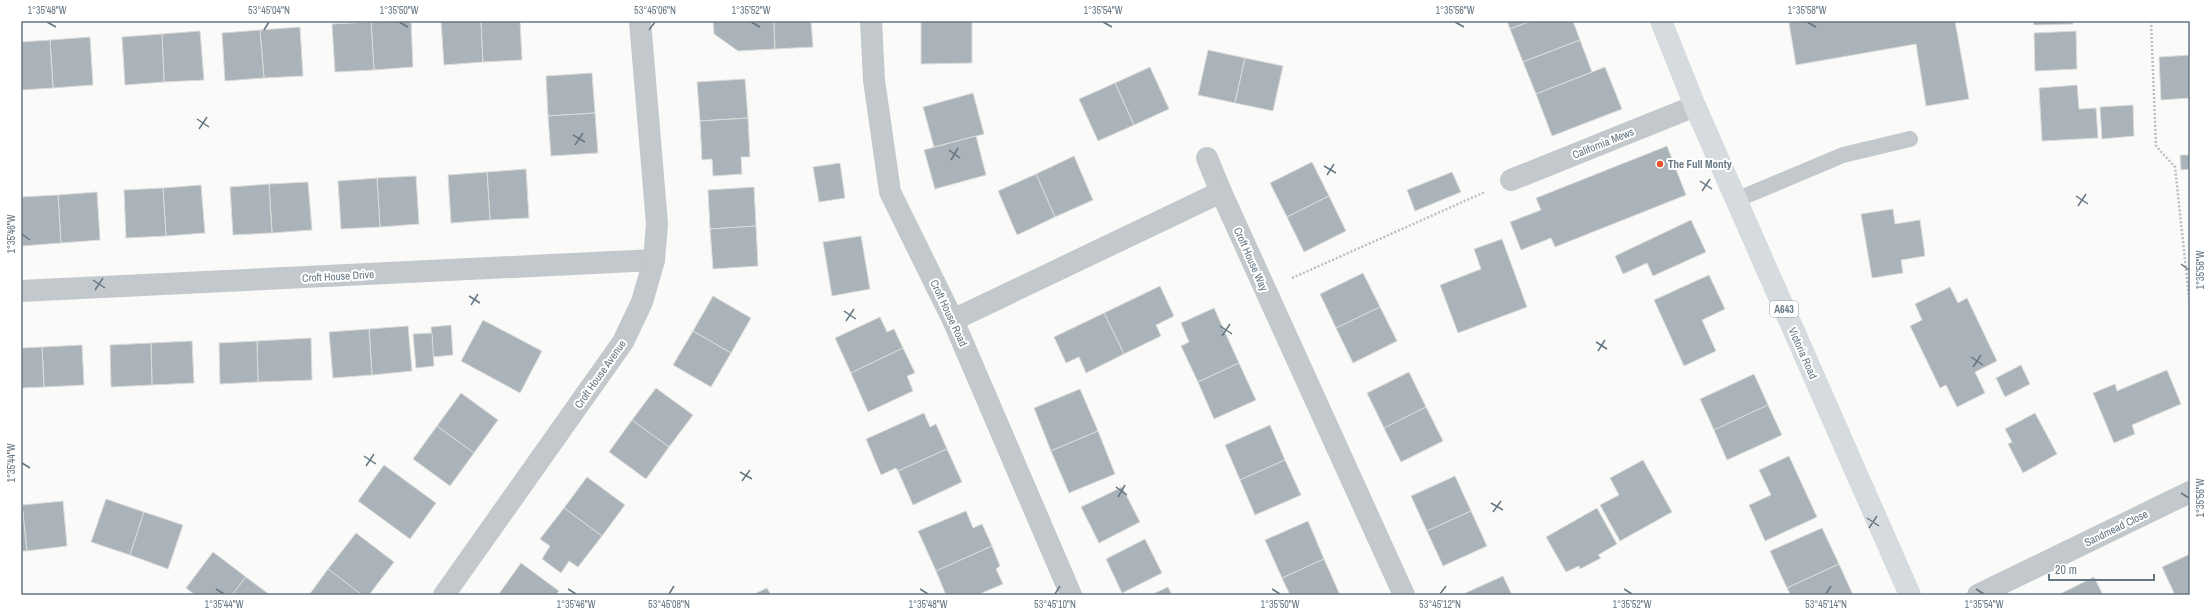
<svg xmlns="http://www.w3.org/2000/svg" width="2211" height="616" font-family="'Archivo Narrow',sans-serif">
  <rect width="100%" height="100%" fill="#fafaf8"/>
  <g fill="#aab3b9" stroke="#dcdcda">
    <path d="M411,21l2,46 -39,3 -3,-48z"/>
    <path d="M441,21h40l2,41 -39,3z"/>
    <path d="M481,21h39l2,39 -39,2z"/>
    <path d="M713,21h61l1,28 -37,2 -24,-17z"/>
    <path d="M774,21h37l2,26 -38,2z"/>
    <path d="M921,21h51v42l-51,1z"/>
    <path d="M1507,21h24l-21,8z"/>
    <path d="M1531,21h42l7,19 -57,22 -13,-33z"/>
    <path d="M1801,21h154l14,78 -43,7 -10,-62 -120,21 -7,-42z"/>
    <path d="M2033,21h40v3l-39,1z"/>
    <path d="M371,22l3,48 -39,2 -3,-48z"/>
    <path d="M300,27l3,49 -39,2 -4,-48z"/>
    <path d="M260,30l4,48 -39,3 -3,-48z"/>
    <path d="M200,31l4,49 -40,2 -2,-48z"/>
    <path d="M2076,31l1,38 -42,2 -1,-38z"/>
    <path d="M162,34l2,48 -39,3 -3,-48z"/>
    <path d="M90,37l3,48 -40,3 -3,-48z"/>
    <path d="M50,40l3,48 -32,2v-48z"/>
    <path d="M1580,40l12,32 -56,22 -13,-32z"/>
    <path d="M1208,50l37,8 -10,45 -37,-8z"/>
    <path d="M2190,55v43l-29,2 -2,-43z"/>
    <path d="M1245,58l38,8 -10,45 -38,-8z"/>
    <path d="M1150,67l19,42 -35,16 -19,-42z"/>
    <path d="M1605,67l17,42 -70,27 -16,-42z"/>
    <path d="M592,73l3,40 -47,3 -2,-40z"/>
    <path d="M745,79l3,39 -48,3 -3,-39z"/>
    <path d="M1115,83l19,42 -36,16 -19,-42z"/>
    <path d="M2077,85l2,24 17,-1 2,30 -56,3 -3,-53z"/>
    <path d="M973,93l11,41 -50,13 -11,-40z"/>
    <path d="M2133,105l1,31 -32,3 -2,-32z"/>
    <path d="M595,113l3,40 -47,3 -3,-40z"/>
    <path d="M748,118l2,39h-9l1,17 -29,2 -1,-17 -10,1 -2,-39z"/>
    <path d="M976,136l10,39 -51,14 -11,-39z"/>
    <path d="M1667,146l19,49 -131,52 -4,-9 -30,12 -11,-28 31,-12 -5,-12z"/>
    <path d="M2180,155h10v14l-9,1z"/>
    <path d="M1074,156l19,44 -38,17 -19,-43z"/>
    <path d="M1312,162l17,34 -42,21 -17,-34z"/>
    <path d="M840,163l5,35 -26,4 -6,-35z"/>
    <path d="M526,169l3,49 -39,2 -3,-48z"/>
    <path d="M487,172l3,48 -39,3 -3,-48z"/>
    <path d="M1452,172l9,20 -46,19 -8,-21z"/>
    <path d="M1036,174l19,43 -38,18 -19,-44z"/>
    <path d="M416,176l3,48 -39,3 -3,-49z"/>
    <path d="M377,178l3,49 -39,2 -3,-48z"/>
    <path d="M308,182l4,48 -40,3 -3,-49z"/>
    <path d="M269,184l3,49 -39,2 -3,-48z"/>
    <path d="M201,185l4,48 -39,3 -3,-48z"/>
    <path d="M754,187l2,39 -46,3 -2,-39z"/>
    <path d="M163,188l3,48 -40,2 -2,-48z"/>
    <path d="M97,192l3,48 -39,3 -3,-48z"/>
    <path d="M58,195l3,48 -39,3 -1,-49z"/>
    <path d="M1329,196l17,35 -42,21 -17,-35z"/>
    <path d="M1893,209l2,15 25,-4 5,36 -24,4 2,13 -31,5 -11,-64z"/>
    <path d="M1691,220l15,32 -53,24 -6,-13 -24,11 -8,-18z"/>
    <path d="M756,226l2,40 -45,3 -3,-40z"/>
    <path d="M861,236l9,53 -38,7 -9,-54z"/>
    <path d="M1502,239l25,68 -69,26 -18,-48 41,-16 -7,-20z"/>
    <path d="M1363,273l17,34 -44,21 -16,-34z"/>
    <path d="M1709,275l16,34 -23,11 14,31 -32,15 -30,-66z"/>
    <path d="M1160,286l14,30 -18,9 5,11 -37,18 -20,-41z"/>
    <path d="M1950,287l8,16 9,-5 30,63 -22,11 10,21 -28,14 -11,-22 -6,3 -30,-62 12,-6 -7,-16z"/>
    <path d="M713,296l38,22 -20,35 -38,-22z"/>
    <path d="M1380,307l17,34 -44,22 -17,-35z"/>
    <path d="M1214,308l25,55 -41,19 -17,-36 8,-4 -8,-19z"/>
    <path d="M1104,313l20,41 -38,19 -7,-16 -13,6 -12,-26z"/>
    <path d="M880,317l7,15 7,-3 9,19 -52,25 -16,-35z"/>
    <path d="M483,320l59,31 -22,42 -59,-32z"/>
    <path d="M451,325l2,30 -20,2 -2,-30z"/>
    <path d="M408,326l4,45 -40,4 -3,-46z"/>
    <path d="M369,329l3,46 -39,3 -4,-46z"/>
    <path d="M693,331l38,22 -20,34 -38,-22z"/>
    <path d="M432,333l2,33 -18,2 -3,-34z"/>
    <path d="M311,338l1,42 -54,2 -1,-41z"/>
    <path d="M192,341l2,42 -42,2 -1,-42z"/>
    <path d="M257,341l1,41 -38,2 -1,-41z"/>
    <path d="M151,343l1,42 -41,2 -1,-42z"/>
    <path d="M82,345l2,40 -40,2 -2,-40z"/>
    <path d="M42,347l2,40 -23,1v-40z"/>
    <path d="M903,348l12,25 -8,3 6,15 -45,21 -17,-39z"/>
    <path d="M1239,363l17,37 -42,19 -16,-37z"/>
    <path d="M2021,365l9,19 -25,13 -9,-19z"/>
    <path d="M2167,370l14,34 -49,21 3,9 -21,9 -21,-50 22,-9 2,7z"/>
    <path d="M1409,372l17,35 -42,21 -17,-35z"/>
    <path d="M1754,374l14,31 -54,25 -14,-31z"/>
    <path d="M656,388l37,27 -24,32 -37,-27z"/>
    <path d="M1080,389l18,42 -47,20 -17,-43z"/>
    <path d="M461,393l37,27 -24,33 -37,-27z"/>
    <path d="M1768,405l14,30 -55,25 -13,-30z"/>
    <path d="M1426,407l17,34 -42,21 -17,-34z"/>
    <path d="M924,413l6,14 6,-3 11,25 -49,22 -2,-3 -15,7 -15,-36z"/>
    <path d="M2035,413l22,41 -34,19 -15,-29 4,-2 -7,-13z"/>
    <path d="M632,420l37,27 -23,32 -37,-27z"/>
    <path d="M1270,425l15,35 -45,20 -15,-35z"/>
    <path d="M437,426l37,27 -24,33 -37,-27z"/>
    <path d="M1098,431l17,43 -46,19 -18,-42z"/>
    <path d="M947,449l15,33 -49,23 -15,-34z"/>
    <path d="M1789,456l28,61 -52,24 -16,-36 22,-10 -12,-25z"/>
    <path d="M1285,460l16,35 -46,20 -15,-35z"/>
    <path d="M1643,460l29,52 -52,29 -20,-36 19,-10 -9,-17z"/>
    <path d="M384,465l52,38 -26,36 -52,-38z"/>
    <path d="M1455,476l16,35 -44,20 -16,-35z"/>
    <path d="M587,477l38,28 -23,31 -38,-28z"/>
    <path d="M1122,487l18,35 -41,21 -18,-36z"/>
    <path d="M106,499l38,13 -14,43 -39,-13z"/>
    <path d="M63,501l4,45 -40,5 -5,-46z"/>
    <path d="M22,505l5,46h-6v-45z"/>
    <path d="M564,508l38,28 -24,31 -9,-6 -8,12 -19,-14 8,-13 -10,-7z"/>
    <path d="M1597,508l20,36 -19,11 3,3 -21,11 -1,-3 -13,6 -20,-35z"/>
    <path d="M966,511l7,17 9,-4 10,22 -56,25 -18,-40z"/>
    <path d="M1471,511l16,35 -44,20 -16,-35z"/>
    <path d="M144,512l39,13 -15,44 -38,-14z"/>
    <path d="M1308,521l16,38 -42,19 -17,-38z"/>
    <path d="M1822,528l17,36 -52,24 -17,-37z"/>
    <path d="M356,533l38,29 -25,33h-7l-34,-26z"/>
    <path d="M1145,539l17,34 -40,20 -16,-34z"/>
    <path d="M992,546l8,20 -4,3 7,15 -26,11h-31l-10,-24z"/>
    <path d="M213,552l33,25 -14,18h-37l-9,-7z"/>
    <path d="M2190,554v41h-15l-13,-28z"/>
    <path d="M1324,559l16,36h-50l-8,-17z"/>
    <path d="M521,563l38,28 -3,4h-58z"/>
    <path d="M1839,564l14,31h-62l-4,-7z"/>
    <path d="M328,569l34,26h-53z"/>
    <path d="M1503,576l9,19h-51z"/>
    <path d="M246,577l24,18h-38z"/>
    <path d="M2094,577l9,18h-45z"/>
    <path d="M1168,587l4,8h-21z"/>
    <path d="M767,588l4,7h-19z"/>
  </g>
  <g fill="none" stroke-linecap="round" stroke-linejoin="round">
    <g stroke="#bbbfc2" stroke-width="2.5" stroke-dasharray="2 2" stroke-linecap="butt">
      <path d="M2151,21l5,125 19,21 15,139"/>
      <path d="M1292,278l193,-86"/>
    </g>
    <path stroke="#c3c8cc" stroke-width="16" d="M1736,200l107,-45 67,-16"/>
    <g stroke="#c3c8cc" stroke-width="22">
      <path d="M871,21l3,59 16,112 63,128 118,275"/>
      <path d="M1207,158l14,34"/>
      <path d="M1511,180l184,-74"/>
      <path d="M21,291l633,-31"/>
      <path d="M953,320l268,-128 183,403"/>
      <path d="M444,595l179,-253 19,-40 12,-42 3,-36 -17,-203"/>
      <path d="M1978,595l212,-103"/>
    </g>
    <path stroke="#d6dbdf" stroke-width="22" d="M1661,21l34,85 215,489"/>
  </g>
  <path fill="none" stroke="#657683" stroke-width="1.5" d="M47,22l9,5M399,22l9,5M751,22l9,5M1103,22l9,5M1455,22l9,5M1807,22l9,5M264,30l5,-8M649,30l6,-8M197,119l12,8M199,129l8,-12M573,135l12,7M575,145l8,-12M949,150l11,8M951,160l7,-12M1324,166l12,7M1327,175l7,-11M1700,181l12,8M1702,191l8,-12M2076,196l12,8M2078,206l8,-12M22,234l8,6M2181,264l8,6M93,280l12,8M95,290l8,-12M469,296l11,7M471,305l7,-11M844,311l12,8M846,321l8,-12M1220,326l12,8M1222,336l8,-12M1596,342l11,7M1598,351l7,-11M1971,357l12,8M1973,367l8,-12M364,456l12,8M22,463l8,5M366,466l8,-12M740,472l12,7M742,481l8,-11M1116,487l11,8M2181,493l8,5M1118,497l7,-12M1491,503l12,7M1493,512l8,-11M1867,518l12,8M1869,528l8,-12M216,589l8,5M568,589l8,5M920,589l8,5M1272,589l8,5M1624,589l8,5M1976,589l8,5M669,594l5,-8M1055,594l5,-8M1440,594l6,-8M1826,594l5,-8"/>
  <circle fill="#e4572e" stroke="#fff" stroke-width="1.5" cx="1660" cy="164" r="4"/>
  <g text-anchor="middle" stroke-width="4" stroke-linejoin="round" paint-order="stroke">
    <rect fill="#fff" stroke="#939fa8" stroke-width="1" x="1770" y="301" width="28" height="16" rx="3"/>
    <g font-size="10" font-weight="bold" fill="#657683">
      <text x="1784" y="313">A643</text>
    </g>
    <g font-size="11" fill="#657683" stroke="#fff">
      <text transform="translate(1603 143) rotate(-22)" y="4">California Mews</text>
      <text transform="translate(1251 259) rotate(66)" y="4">Croft House Way</text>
      <text transform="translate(338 276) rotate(-3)" y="4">Croft House Drive</text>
      <text transform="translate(949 313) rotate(65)" y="4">Croft House Road</text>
      <text transform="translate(1803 353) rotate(66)" y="4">Victoria Road</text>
      <text transform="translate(600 374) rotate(-55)" y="4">Croft House Avenue</text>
      <text transform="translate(2116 528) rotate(-26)" y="4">Sandmead Close</text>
    </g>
    <g font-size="11" font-weight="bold" fill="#657683" stroke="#fff" text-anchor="start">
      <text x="1668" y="168">The Full Monty</text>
    </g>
  </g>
  <rect width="2211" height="616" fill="none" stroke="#ffffff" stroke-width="44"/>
  <path d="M2049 574v6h105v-6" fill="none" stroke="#657683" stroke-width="2"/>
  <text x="2055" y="574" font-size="12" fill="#657683" stroke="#ffffff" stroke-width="3" paint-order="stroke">20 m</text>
  <rect x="22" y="22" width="2167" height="572" fill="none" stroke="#657683" stroke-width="1.5"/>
  <g font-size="10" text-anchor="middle" fill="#657683">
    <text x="47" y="14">1°35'48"W</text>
    <text x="269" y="14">53°45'04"N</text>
    <text x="399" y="14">1°35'50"W</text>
    <text x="655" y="14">53°45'06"N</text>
    <text x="751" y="14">1°35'52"W</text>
    <text x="1103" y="14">1°35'54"W</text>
    <text x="1455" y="14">1°35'56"W</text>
    <text x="1807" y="14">1°35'58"W</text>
    <text transform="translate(11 234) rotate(-90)" y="4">1°35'46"W</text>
    <text transform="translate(2200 270) rotate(-90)" y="4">1°35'58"W</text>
    <text transform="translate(11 463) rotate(-90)" y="4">1°35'44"W</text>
    <text transform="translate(2200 498) rotate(-90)" y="4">1°35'56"W</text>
    <text x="224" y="608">1°35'44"W</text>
    <text x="576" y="608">1°35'46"W</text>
    <text x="669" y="608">53°45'08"N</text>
    <text x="928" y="608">1°35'48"W</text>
    <text x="1055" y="608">53°45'10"N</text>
    <text x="1280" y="608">1°35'50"W</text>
    <text x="1440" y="608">53°45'12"N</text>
    <text x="1632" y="608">1°35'52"W</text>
    <text x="1826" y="608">53°45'14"N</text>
    <text x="1984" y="608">1°35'54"W</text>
  </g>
</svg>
